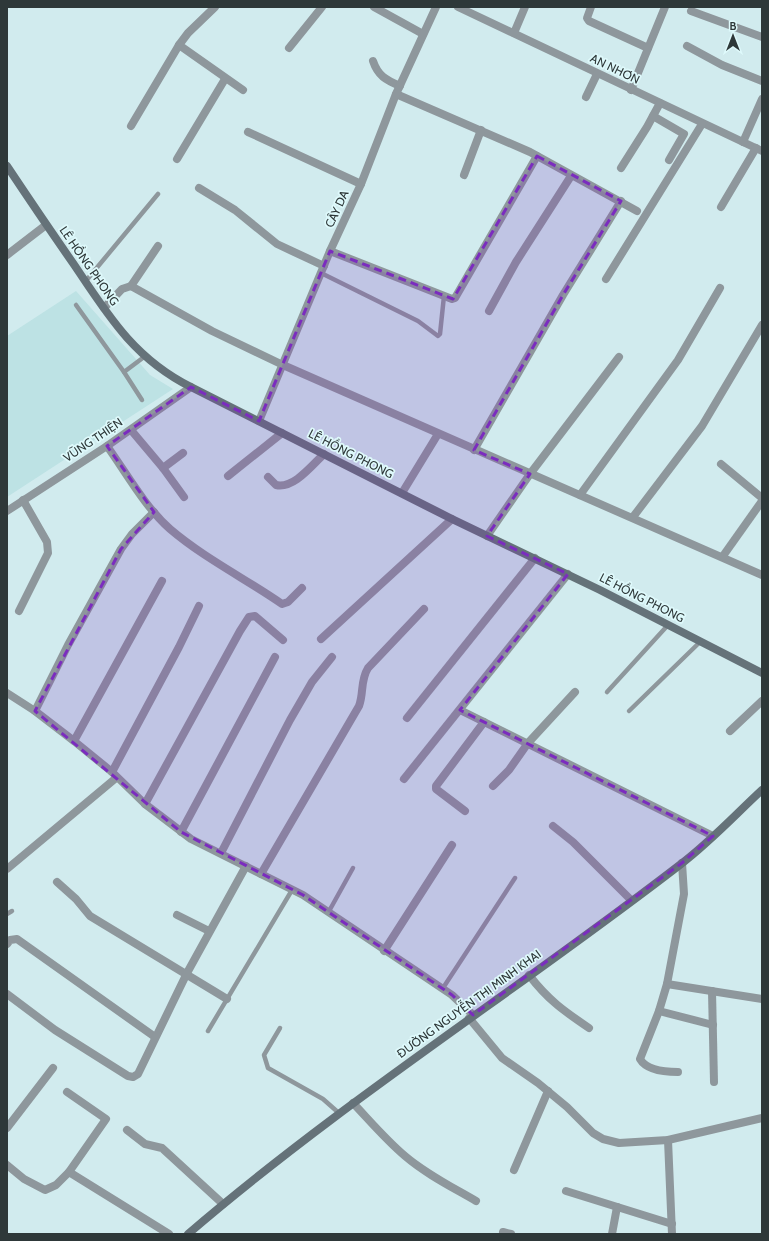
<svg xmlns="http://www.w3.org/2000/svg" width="769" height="1241" font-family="Cabin,sans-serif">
  <rect width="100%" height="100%" fill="#d1ebee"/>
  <path fill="#bde2e4" d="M76,291l74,84 23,14 -166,108v-161z"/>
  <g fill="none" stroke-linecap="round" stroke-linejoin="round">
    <g stroke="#8e979c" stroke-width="4.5">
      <path d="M321,273l97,48 20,15 2,-2 4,-38"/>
      <path d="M85,282l73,-88"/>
      <path d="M76,305l48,67 20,-15"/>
      <path d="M124,372l18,28"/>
      <path d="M607,692l61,-67"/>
      <path d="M629,711l72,-70"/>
      <path d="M328,913l25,-45"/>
      <path d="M7,914l5,-3"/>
      <path d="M443,988l72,-110"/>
      <path d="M280,1028l-16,27 4,13 55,31 17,15"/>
      <path d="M208,1031l84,-141"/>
    </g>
    <g stroke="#8e979c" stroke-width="8">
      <path d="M215,7l-27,26 -9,12 64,45"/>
      <path d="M374,7l49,27"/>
      <path d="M458,7l304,144"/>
      <path d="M591,7l-4,11 2,3 59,27"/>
      <path d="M691,11l71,26"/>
      <path d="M514,33l11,-26"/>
      <path d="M687,46l35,19 40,16"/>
      <path d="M289,48l33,-41"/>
      <path d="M373,61c5,15 13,19 27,25"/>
      <path d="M631,90l34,-83"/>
      <path d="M396,94l134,58 107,59"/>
      <path d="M586,97l11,-23"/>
      <path d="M653,116l31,18 -15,26"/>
      <path d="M131,126l48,-81"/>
      <path d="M248,132l113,52"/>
      <path d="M743,142l19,-43"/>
      <path d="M177,159l48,-80"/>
      <path d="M621,168l26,-41 13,-24"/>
      <path d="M464,175l17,-45"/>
      <path d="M199,188l36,22 42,34 47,22"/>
      <path d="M721,207l35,-59"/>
      <path d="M330,251l122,48 3,-1 82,-142"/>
      <path d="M7,255l39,-30"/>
      <path d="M606,279l96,-155"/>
      <path d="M131,286l27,-40"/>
      <path d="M104,308l18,-19 9,-3 81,45 71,34 479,210"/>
      <path d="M489,311l27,-49 55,-86"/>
      <path d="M259,421l71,-170 31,-67 35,-90 40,-87"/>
      <path d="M131,430l32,38 21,29"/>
      <path d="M107,446c20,28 38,61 63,83 34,29 76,50 112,75l6,-2 14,-14"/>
      <path d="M474,450l89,-155 58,-94"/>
      <path d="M721,464l41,34"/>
      <path d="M163,468l20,-15"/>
      <path d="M228,476l54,-43"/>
      <path d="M268,477l8,8c18,4 36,-20 48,-31"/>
      <path d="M402,493l36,-59"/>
      <path d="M580,495l98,-135 42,-72"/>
      <path d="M7,511l100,-65 84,-59"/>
      <path d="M633,517l69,-91 60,-101"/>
      <path d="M487,536l43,-62 89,-117"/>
      <path d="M723,556l39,-55"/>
      <path d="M19,611l29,-58 -1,-11 -24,-42"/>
      <path d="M321,639l131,-120"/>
      <path d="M7,693l28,18 39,30 38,31 33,32 46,35 112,56 149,100 21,20"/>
      <path d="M460,710l253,126"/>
      <path d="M35,711l33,-66 53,-96 11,-15 22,-22"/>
      <path d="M407,718l128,-160"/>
      <path d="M730,731l32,-30"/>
      <path d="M74,741l88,-160"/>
      <path d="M112,772l67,-125 20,-41"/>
      <path d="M404,779l164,-205"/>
      <path d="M493,786l16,-16 19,-27 47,-51"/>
      <path d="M145,804l95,-173 9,-14 6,-1 28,24"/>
      <path d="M465,811l-29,-22v-3l48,-64"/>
      <path d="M553,826l20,16 58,58"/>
      <path d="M181,832l94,-175"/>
      <path d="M221,853l69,-133 22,-38 20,-25"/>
      <path d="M7,869l109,-91"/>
      <path d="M261,874l98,-168c5,-13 1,-25 9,-38l56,-59"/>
      <path d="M57,882l19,17 14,17 137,83"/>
      <path d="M177,915l32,16"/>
      <path d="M7,944l3,-4 7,-1 138,98"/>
      <path d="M384,951l68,-106"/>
      <path d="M529,975c19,25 35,36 60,53"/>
      <path d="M667,984l95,15"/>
      <path d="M712,991l2,91"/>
      <path d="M7,994l48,36 73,46 5,1 5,-3 49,-101 59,-107"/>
      <path d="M659,1011l54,14"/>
      <path d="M469,1018l33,40 36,25 29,24 26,26 10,6 16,4 49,-3 94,-22"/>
      <path d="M678,1072c-12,0 -31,-1 -38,-13l19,-48 8,-27 17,-90 -2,-31"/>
      <path d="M67,1092l39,27 -37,53"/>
      <path d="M353,1103c17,18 33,37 52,53 21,18 47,31 71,45"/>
      <path d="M7,1128l46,-60"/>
      <path d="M127,1130l18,14 17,4 61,56"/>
      <path d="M668,1140l4,94"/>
      <path d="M7,1165l17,14 21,11 11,-5 13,-13 100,62"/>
      <path d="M514,1170l34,-79"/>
      <path d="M566,1191l106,33"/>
      <path d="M503,1232l8,2"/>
      <path d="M612,1234l5,-27"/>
    </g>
    <g stroke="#657279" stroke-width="8">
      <path d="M7,166c22,33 45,67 68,100 34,51 60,93 116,121l261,132 148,71 162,83"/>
      <path d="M188,1234c156,-134 330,-244 493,-370 29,-22 54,-49 81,-74"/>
    </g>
  </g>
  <path fill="#7b2cbf" fill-opacity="0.2" stroke="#7b2cbf" stroke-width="3" stroke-dasharray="8 5" stroke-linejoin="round" d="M537,156l84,45 -58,94 -89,155 56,24 -43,62 81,38 -108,136 253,126 -31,27 -209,152 -21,-20 -149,-100 -122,-63 -146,-121 86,-162 33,-37 -47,-66 84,-59 68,34 71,-170 123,48z"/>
  <g text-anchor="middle" stroke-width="3.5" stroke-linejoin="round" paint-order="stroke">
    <g font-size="12" fill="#2e3839" stroke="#def9fb">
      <text transform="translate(615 69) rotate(26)" y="4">AN NHƠN</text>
      <text transform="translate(337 209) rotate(-65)" y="4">CÂY DA</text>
      <text transform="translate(89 266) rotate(55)" y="4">LÊ HỒNG PHONG</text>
      <text transform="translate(93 440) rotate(-34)" y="4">VŨNG THIỆN</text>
      <text transform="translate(351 454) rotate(27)" y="4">LÊ HỒNG PHONG</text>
      <text transform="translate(642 598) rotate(27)" y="4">LÊ HỒNG PHONG</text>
      <text transform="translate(469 1004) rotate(-36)" y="4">ĐƯỜNG NGUYỄN THỊ MINH KHAI</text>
    </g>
  </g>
  <rect width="769" height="1241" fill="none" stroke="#2e3839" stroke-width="16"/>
  <g transform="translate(733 36)" stroke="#def9fb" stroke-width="3" paint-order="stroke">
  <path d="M0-3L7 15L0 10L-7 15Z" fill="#2e3839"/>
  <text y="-6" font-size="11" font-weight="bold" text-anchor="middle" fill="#2e3839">B</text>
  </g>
</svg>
